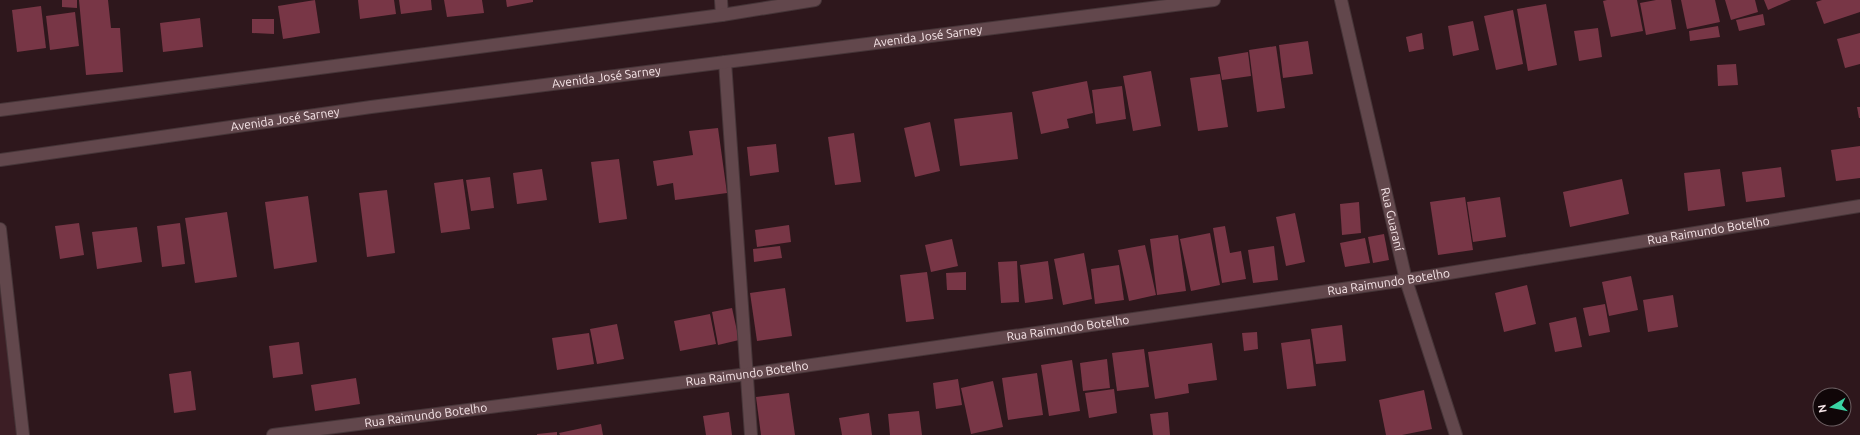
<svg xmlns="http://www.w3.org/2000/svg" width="1860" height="435" font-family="Ubuntu,sans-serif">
  <rect width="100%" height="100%" fill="#2e171c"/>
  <path fill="#3c1e25" d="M0,229l23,206h-23z"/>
  <g fill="#783646">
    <path d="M62,0h15v8l-15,-1z"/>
    <path d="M79,0h29l3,28h9l3,44 -37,3z"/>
    <path d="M315,0l5,33 -37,6 -5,-33z"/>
    <path d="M358,0h36l2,14 -36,5z"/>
    <path d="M399,0h32l1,10 -31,4z"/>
    <path d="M444,0h38l2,13 -37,4z"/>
    <path d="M506,0h27v2l-26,5z"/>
    <path d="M1607,0h30l6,31 -32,6 -8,-36z"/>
    <path d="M1656,0h15l5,29 -30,6 -6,-32z"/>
    <path d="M1681,0h34l5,22 -33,7z"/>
    <path d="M1725,0h30l3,12 -27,8z"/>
    <path d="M1764,0h27l-23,10z"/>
    <path d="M1822,0h38v12l-36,12 -8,-22z"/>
    <path d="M1546,4l11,61 -29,6 -11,-62z"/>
    <path d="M41,6l5,42 -29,4 -5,-42z"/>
    <path d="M1513,10l10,54 -27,6 -12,-54z"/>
    <path d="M75,12l4,34 -29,4 -4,-34z"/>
    <path d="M1763,14l2,11 -26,6 -3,-11z"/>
    <path d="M200,18l3,29 -40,5 -3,-29z"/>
    <path d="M252,19h22v15l-22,-1z"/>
    <path d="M1473,21l6,29 -26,6 -5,-30z"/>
    <path d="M1718,26l2,11 -30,4 -1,-10z"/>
    <path d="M1598,28l4,29 -23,4 -5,-30z"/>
    <path d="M1422,33l2,16 -15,3 -3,-15z"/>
    <path d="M1860,33v31l-15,4 -8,-29z"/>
    <path d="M1308,41l5,33 -30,4 -4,-33z"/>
    <path d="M1276,46l9,62 -28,4 -8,-62z"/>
    <path d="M1248,52l3,24 -29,4 -4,-23z"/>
    <path d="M1736,64l2,21 -20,1 -1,-21z"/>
    <path d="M1151,71l10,55 -28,5 -10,-55z"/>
    <path d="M1220,74l8,53 -30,4 -8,-53z"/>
    <path d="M1087,81l6,32 -26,6 2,9 -28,6 -9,-42z"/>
    <path d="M1122,86l4,33 -30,5 -4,-34z"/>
    <path d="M1857,107h3v11h-1z"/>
    <path d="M1012,112l6,47 -58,7 -6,-47z"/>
    <path d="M930,122l10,49 -25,6 -11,-49z"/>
    <path d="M718,128l9,65 -52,7 -2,-17 -16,3 -4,-25 40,-6 -4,-24z"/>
    <path d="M854,133l7,49 -26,3 -7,-48z"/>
    <path d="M776,144l3,28 -29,4 -3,-29z"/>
    <path d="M1860,146v32l-24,3 -5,-31z"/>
    <path d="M619,159l8,60 -28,4 -8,-61z"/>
    <path d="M1781,167l4,30 -39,5 -4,-30z"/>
    <path d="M542,169l5,31 -30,4 -4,-31z"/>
    <path d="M1720,169l5,37 -37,5 -4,-38z"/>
    <path d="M490,177l4,31 -23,3 -5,-31z"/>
    <path d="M463,179l7,50 -29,4 -7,-50z"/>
    <path d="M1622,179l7,35 -59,13 -7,-35z"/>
    <path d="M387,190l8,63 -28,4 -8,-64z"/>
    <path d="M308,196l9,66 -43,7 -9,-67z"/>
    <path d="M1465,197l8,53 -35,5 -8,-53z"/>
    <path d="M1500,197l6,40 -33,5 -6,-40z"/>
    <path d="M1359,202l2,31 -19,2 -2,-31z"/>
    <path d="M227,212l10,65 -42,6 -10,-65z"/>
    <path d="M1295,213l10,49 -19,4 -10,-49z"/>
    <path d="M79,223l5,32 -24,4 -5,-33z"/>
    <path d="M180,223l5,41 -23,3 -5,-41z"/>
    <path d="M789,225l2,17 -34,5 -2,-17z"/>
    <path d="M1225,226l5,27 11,-2 5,28 -24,4 -9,-55z"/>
    <path d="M137,227l5,35 -45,7 -5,-37z"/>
    <path d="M1210,233l10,52 -29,6 -11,-52z"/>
    <path d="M1384,234l5,26 -16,3 -5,-26z"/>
    <path d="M1178,235l8,56 -29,4 -7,-56z"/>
    <path d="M1365,238l5,25 -25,4 -5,-24z"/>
    <path d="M952,239l6,27 -27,6 -6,-27z"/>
    <path d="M1145,245l11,50 -27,6 -11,-51z"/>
    <path d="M780,246l2,12 -28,4 -1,-13z"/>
    <path d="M1274,246l4,34 -25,3 -5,-33z"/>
    <path d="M1084,253l8,46 -29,6 -9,-46z"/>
    <path d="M1017,261l2,41 -18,1 -3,-41z"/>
    <path d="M1048,261l5,38 -28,4 -5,-38z"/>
    <path d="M1119,265l5,35 -29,4 -4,-35z"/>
    <path d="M927,272l7,47 -28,3 -6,-47z"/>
    <path d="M966,272v18h-19l-1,-17z"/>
    <path d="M1631,276l7,34 -29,6 -7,-34z"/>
    <path d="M1527,285l9,39 -32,8 -9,-39z"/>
    <path d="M785,288l7,48 -35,5 -7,-48z"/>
    <path d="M1673,295l5,32 -30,5 -5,-32z"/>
    <path d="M1605,304l5,28 -21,4 -6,-28z"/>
    <path d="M732,308l7,32 -21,5 -6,-33z"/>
    <path d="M710,314l6,30 -36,7 -6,-30z"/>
    <path d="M1576,317l6,30 -27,5 -6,-29z"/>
    <path d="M617,324l7,35 -27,5 -7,-35z"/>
    <path d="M1342,325l4,36 -30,3 -5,-35z"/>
    <path d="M1257,332l1,17 -14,2 -2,-18z"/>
    <path d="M589,333l5,31 -37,6 -5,-32z"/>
    <path d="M1310,339l6,47 -29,3 -6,-46z"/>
    <path d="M299,342l4,32 -30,4 -4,-32z"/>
    <path d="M1212,343l5,37 -29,4 1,9 -34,6 -7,-47z"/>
    <path d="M1144,349l5,38 -32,4 -5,-38z"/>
    <path d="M1107,359l3,29 -27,3 -3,-28z"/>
    <path d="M1072,360l8,51 -31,5 -8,-51z"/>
    <path d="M191,371l5,39 -22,3 -5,-39z"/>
    <path d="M1037,373l6,42 -35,5 -6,-42z"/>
    <path d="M356,378l4,26 -45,7 -4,-26z"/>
    <path d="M958,379l4,26 -26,4 -3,-26z"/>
    <path d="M993,381l10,46 -32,7 -10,-46z"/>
    <path d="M1114,389l3,24 -28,5 -4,-25z"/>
    <path d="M1424,390l8,39 -30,6h-16l-7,-35z"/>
    <path d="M789,393l6,42h-34l-5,-38z"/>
    <path d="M919,411l3,24h-32l-2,-21z"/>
    <path d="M729,412l3,23h-26l-3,-19z"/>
    <path d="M1168,412l2,23h-17l-3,-21z"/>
    <path d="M869,413l3,22h-30l-3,-17z"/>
    <path d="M601,424l2,11h-43l-1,-2z"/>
    <path d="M557,432v3h-20v-1z"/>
  </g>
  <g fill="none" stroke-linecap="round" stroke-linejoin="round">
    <g stroke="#463538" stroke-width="14">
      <g id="minor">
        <path d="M721,0l1,15"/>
        <path id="s1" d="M1341,0l65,280 50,155"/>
        <path d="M725,62l26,373"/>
        <path d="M0,229l23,206"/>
        <path id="s2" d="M273,435l475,-61 658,-94 454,-74"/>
      </g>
    </g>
    <g stroke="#463538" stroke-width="14">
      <g id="secondary">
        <path d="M0,110l722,-95 93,-15"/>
        <path id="s3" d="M0,160l371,-53 843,-107"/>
      </g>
    </g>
    <use href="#minor" stroke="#62474c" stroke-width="12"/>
    <use href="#secondary" stroke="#62474c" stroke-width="12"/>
  </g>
  <g text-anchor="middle" stroke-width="3" stroke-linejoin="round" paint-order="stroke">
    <g font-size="12" fill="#f6e5e8" stroke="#100608">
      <text dy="4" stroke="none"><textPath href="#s3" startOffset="936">Avenida José Sarney</textPath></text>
      <text dy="4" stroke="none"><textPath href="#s3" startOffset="612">Avenida José Sarney</textPath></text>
      <text dy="4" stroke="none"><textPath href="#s3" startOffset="288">Avenida José Sarney</textPath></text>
      <text dy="4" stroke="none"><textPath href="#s1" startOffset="225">Rua Guaraní</textPath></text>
      <text dy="4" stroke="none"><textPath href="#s2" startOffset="1450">Rua Raimundo Botelho</textPath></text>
      <text dy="4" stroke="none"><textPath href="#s2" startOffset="1126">Rua Raimundo Botelho</textPath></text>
      <text dy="4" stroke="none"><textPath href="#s2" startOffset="802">Rua Raimundo Botelho</textPath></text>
      <text dy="4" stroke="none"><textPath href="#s2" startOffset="478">Rua Raimundo Botelho</textPath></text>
      <text dy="4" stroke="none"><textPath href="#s2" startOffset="154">Rua Raimundo Botelho</textPath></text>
    </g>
  </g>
  <g transform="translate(1832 407) rotate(260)"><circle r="19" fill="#100608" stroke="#6c5f62"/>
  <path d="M0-3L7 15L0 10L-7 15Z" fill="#3ad4a4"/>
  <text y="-6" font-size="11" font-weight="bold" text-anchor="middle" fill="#f6e5e8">N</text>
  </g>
</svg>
